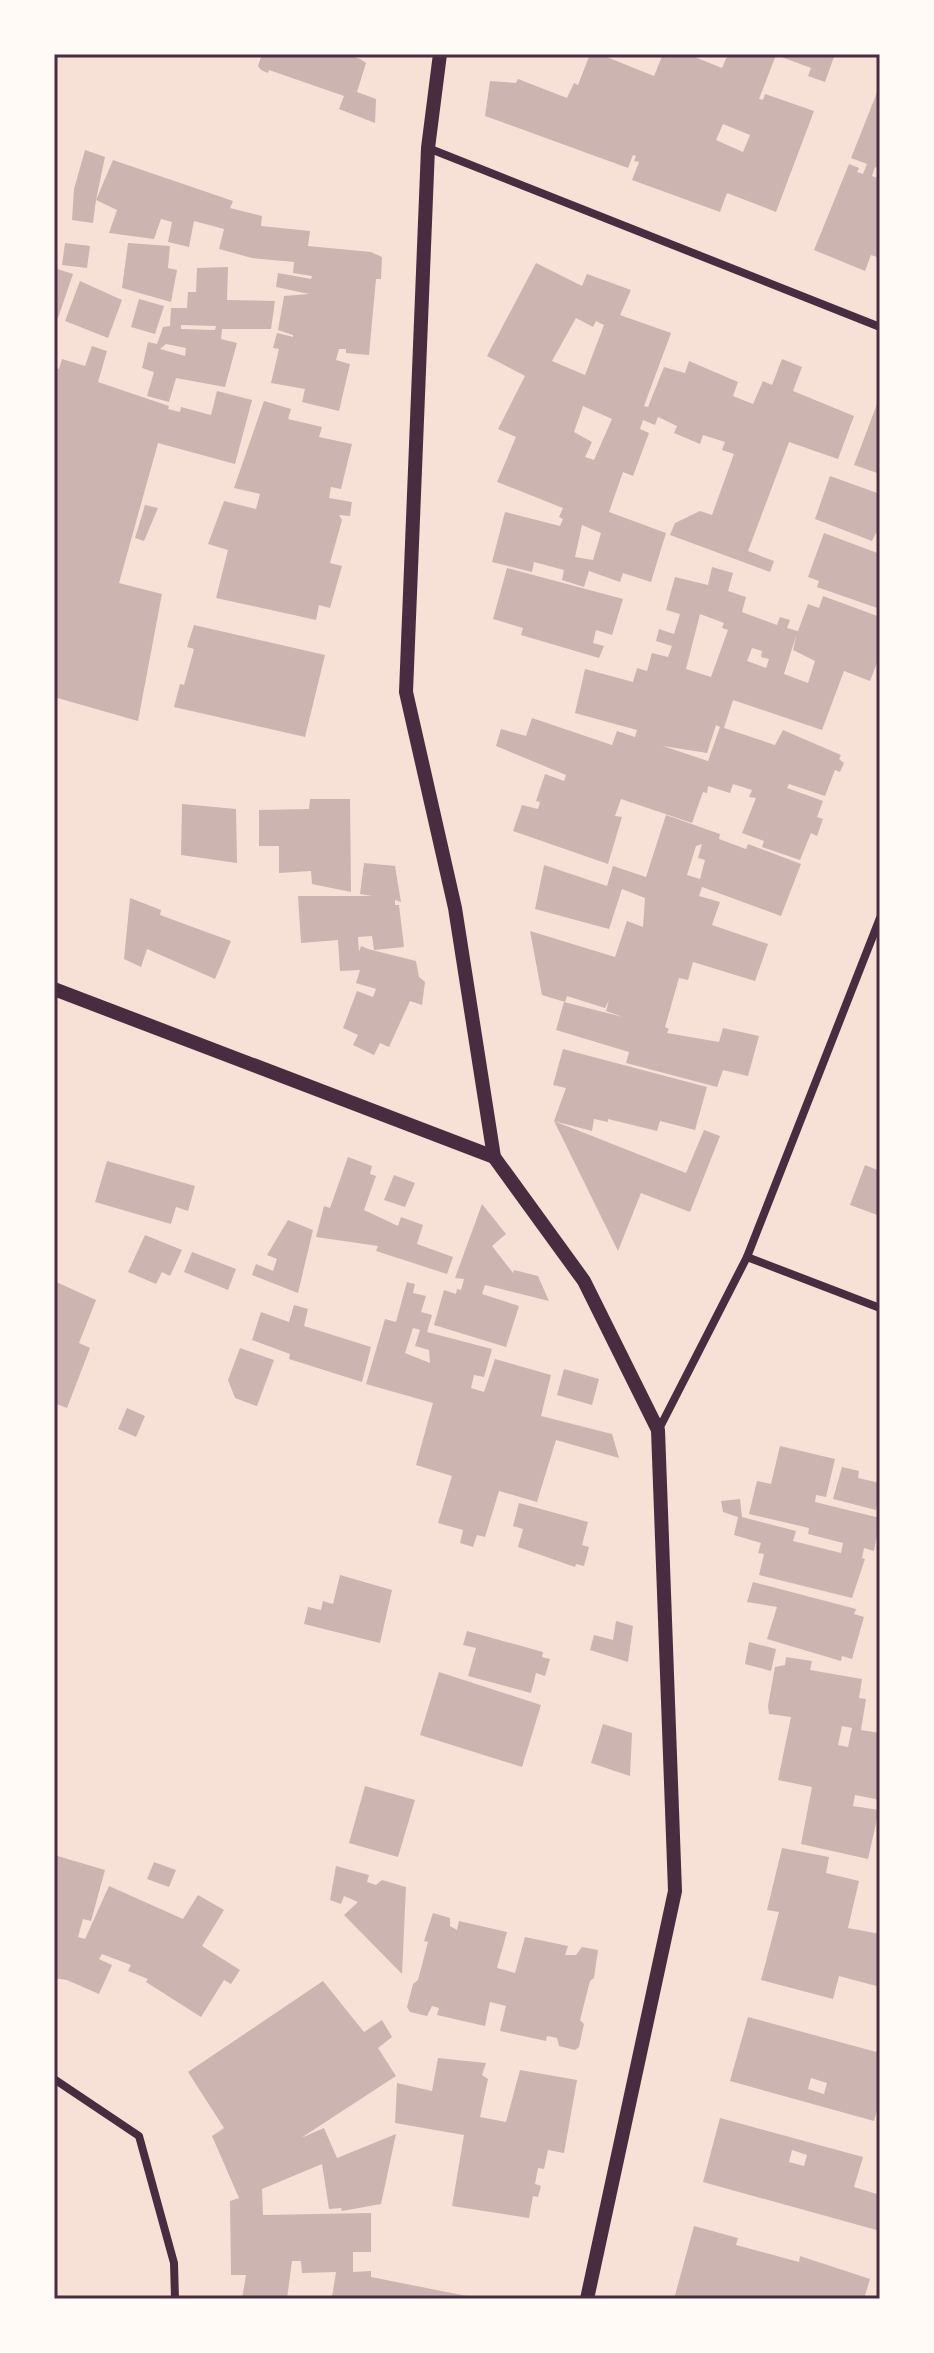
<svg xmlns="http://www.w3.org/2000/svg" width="934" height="2353" font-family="'Source Sans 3',sans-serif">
  <rect width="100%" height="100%" fill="#f7e1d7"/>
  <g fill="#ccb4b1" fill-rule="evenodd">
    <path d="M262,54h83l15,5 6,4 -9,29 19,7 -1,24 -36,-14 5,-13 -75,-26 -1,3 -7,-3 -3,-4z"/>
    <path d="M590,54h9l55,22 9,-22 7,4 2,-4h15l35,14 6,-14h107l-10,28 -17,-6 3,-8 -35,-13 -17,44 4,1 2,-6 49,17 -38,101 -49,-19 -7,19 -88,-32 7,-18 -5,-1 2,-5 -3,-1 -5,13 -143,-52 5,-35 26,2 2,-4 49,19 7,-15 4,2zM723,124l27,11 -7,17 -27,-12z"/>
    <path d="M880,85v84l-5,-2 -3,9 8,3v69l-3,9 -6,-2 -6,16 -51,-21 35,-86 10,4 -2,4 6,2 4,-10 -16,-6z"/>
    <path d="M85,150l20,7 -9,43 17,-40 120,41 -3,7 32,8 -1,10 49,5 -2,15 63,6 11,5 -1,22h-5l-7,76 -23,-2v-4h-7l-3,11 14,4 -11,47 -37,-9 3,-13 -34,-6 8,-34 -6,-1 4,-15 16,4v-2l-15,-5 6,-34 25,-2 -33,-7 2,-14 33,6 1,-3 -19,-3 1,-11 -42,-4 -33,-9 5,-20 -30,-8 -5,26 -21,-5 4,-20 -11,-3 -7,20 -45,-6 8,-23 -21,-10 -3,23 -21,-3 2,-31z"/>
    <path d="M65,243l25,3 -3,22 -25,-3z"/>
    <path d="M128,243l42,3 -2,22 9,2 -6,32 -49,-14z"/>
    <path d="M536,263l46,23 5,-12 44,16 -11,25 51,18 -27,73 4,1 16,-40 21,6 4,-12 49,21 -5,14 20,8 10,-23 9,4 10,-26 20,8 -9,24 61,25 -16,43 -49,-17 -41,109 26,10 -4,11 -100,-37 5,-12 25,-12 12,4 22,-61 -12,-4 3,-8 -22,-7 -3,9 -26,-11 3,-7 -19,-9 -3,8 -12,-5 -3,9 9,4 -16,43 -10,-4 -14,40 57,21 -15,49 -28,-9 -3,9 -31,-11 -5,16 -22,-7 2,-10 -30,-8 -2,10 -40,-10 13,-50 55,14 3,-7 -4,-2 4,-9 -66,-26 19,-45 -18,-8 27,-53 -38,-20zM576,318l17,9 3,-6 8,4 -19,50 -33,-14zM583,406l29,13 -18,41 -9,-3 7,-15 -18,-10zM582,525l19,8 -8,27 -18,-3z"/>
    <path d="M228,267l-1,33 48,1 -4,28h-49l-1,10 16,4 -12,44 -49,-9 -7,24 -22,-6 7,-24 -12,-4 6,-26 9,2 6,-17 7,-1 1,-18h16l1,-16h8l1,-24zM181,325l35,1 -1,4 -34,-1zM166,344l20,4 -1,8 -25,-7z"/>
    <path d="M54,268l19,6 -15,44 -4,-1z"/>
    <path d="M80,281l42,19 -14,38 -43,-17z"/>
    <path d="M139,299l25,7 -9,28 -24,-7z"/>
    <path d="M92,346l15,5 -9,31 71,24 -1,3 12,3 1,-5 30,8 6,-24 35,9 -17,64 -77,-21 -39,140 43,11 -24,127 -84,-24v-330l5,2 3,-10 23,7z"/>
    <path d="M880,396v78l-26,-9z"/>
    <path d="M264,401l27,8 -3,10 34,8 -3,10 33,7 -11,45 -10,-2 -2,11 23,4 -2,14 -11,-1 3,5 -12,43 12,3 -12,42 -11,-3 -3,15 -100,-22 12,-48 -20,-6 16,-43 32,8 4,-15 -26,-6z"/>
    <path d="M830,476l50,18v40l-4,-1 -4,8 -57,-22z"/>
    <path d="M145,505l13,3 -14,33 -9,-3z"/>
    <path d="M824,533l56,21v55l-63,-22 2,-6 -11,-4z"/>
    <path d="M712,567l21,6 -5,18 18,6 -4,15 35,13 3,-8 10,3 -3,8 11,3 10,-27 11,4 4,-12 57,21v38l-10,26 -26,-10 -22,59 -89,-30 -9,28 51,17 8,-15 58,25 -2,4 5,4 -4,9 -5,-2 -10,26 -36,-12 -2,4 36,13 -6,16 6,2 -6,17 -6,-3 -11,27 -38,-13 2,-6 -22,-8 14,-35 -7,-1 3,-7 -19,-6 -3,9 -22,-7 -1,7 -4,-1 -11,31 -71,-24 -6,17 7,1 -14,47 -95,-33 9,-26 16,4 2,-7 -4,-1 9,-27 19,7 2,-6 -70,-29 5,-17 25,7 6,-18 80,27 5,-14 18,6 2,-7 -62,-17 10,-44 48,13 4,-14 10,3 5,-18 16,4 4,-11 -16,-5 3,-12 15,5 6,-20 -14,-4 9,-33 33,8zM700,614l24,9 -2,5 6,2 -17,47 -25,-8zM797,633l-4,17 22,11 -7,22 -24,-9zM752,648l10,3 -1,6 8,2 -3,9 -19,-7zM716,725l4,2 -12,34 -45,-15 44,7z"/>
    <path d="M507,568l116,31 -11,36 -16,-5 -3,13 11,3 -5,12 -78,-23 2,-7 -30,-9z"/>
    <path d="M194,625l131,30 -20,82 -131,-30 6,-23 4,1 10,-36 -7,-2z"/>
    <path d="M310,799h40l1,93 -39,-8 -1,-13 -32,2v-27h-20v-36l50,-1z"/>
    <path d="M182,804l54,5 1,54 -56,-8z"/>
    <path d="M666,815l54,19 -1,5 27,10 2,-5 53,20 -20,52 -79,-29 -3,9 21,6 -8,23 56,19 -13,37 -62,-19 -5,18 -9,-2 -14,49 4,2 -2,4 52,9 4,-14 36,8 -11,40 -25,-6 -6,17 -91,-24 3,-11 -73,-22 8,-28 59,15 -17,-6 3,-11 -4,8 -38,-12 -2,6 -23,-7 -12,-64 85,26 12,-36 16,6 2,-29 -23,-9 -13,40 -74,-20 9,-44 63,21 6,-20 33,11zM702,844l-4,14 7,2 -5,19 -13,-4 9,-29z"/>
    <path d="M364,863l31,3 6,36 -6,-2v5h4l5,42 -30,3 -2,-14 -14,1 1,15 2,-6 7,3 48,12 3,16 6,5 -3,23 -12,-4 -21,46 -9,-4 -6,12 -21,-10 5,-10 -15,-7 14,-37 16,6 3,-8 -20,-6 4,-13 -20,1 -2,-31 -37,3 -3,-47h74l-12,-2z"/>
    <path d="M130,898l31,12 -1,5 71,26 -16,38 -68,-30 -6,18 -17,-8z"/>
    <path d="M563,1049l144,38 -12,43 -35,-9 -3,10 -49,-12v3l-14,-3 -2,12 -38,-10 12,-33 -13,-3z"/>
    <path d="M554,1121l132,52 18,-43 16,6 -30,76 -49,-19 -23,58z"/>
    <path d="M348,1157l24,9 -2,8 6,2 -12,34 34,16 3,-9 22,8 -6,19 36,13 -6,17 -71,-23 2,-5 -62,-9 8,-31 6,2z"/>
    <path d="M107,1161l88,25 -7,25 -12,-4 -5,17 -76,-22z"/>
    <path d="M865,1165l15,6v45l-30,-11z"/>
    <path d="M394,1175l21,8 -10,24 -21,-7z"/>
    <path d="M482,1204l24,30 -14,12 21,27 1,-3 24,6 11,25 -64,-16 -3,9 37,12 -13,41 -72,-22 10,-35 12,4 1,-5 4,1 3,-11 -9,-1z"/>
    <path d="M288,1220l25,10 -15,63 -46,-18 4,-11 17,7 4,-12 -10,-4z"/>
    <path d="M145,1235l37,15 -12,26 -8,-4 -6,12 -28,-12z"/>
    <path d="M192,1252l44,17 -8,21 -44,-18z"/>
    <path d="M54,1281l42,19 -17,43 11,5 -23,60 -13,-5z"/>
    <path d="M407,1282l8,2 -2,9 13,3 -5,16 11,3 -5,17 65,17 -8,28 -10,-2 -3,13 13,4 11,-33 56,16 -10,41 71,18 7,24 -63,-18 -19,62 -38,-11 -14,46 -8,-2 -4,12 -13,-4 3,-13 -25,-7 14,-47 -36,-11 17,-62 -67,-19 19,-65 11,3zM413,1328l7,2 -5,16 14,4 1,13 -25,-10z"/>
    <path d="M294,1305l14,4 -4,17 67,21 -9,35 -73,-23 1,-5 -38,-14 9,-28 28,10z"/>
    <path d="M240,1348l34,12 -17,46 -22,-8 -7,-18z"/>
    <path d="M564,1369l35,10 -7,26 -35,-10z"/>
    <path d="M127,1408l18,8 -9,21 -18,-8z"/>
    <path d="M780,1446l55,13 -9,38 -10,-2 -1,7 65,16 -6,33 -10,-3 -2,10 3,1 -13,39 -93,-23 5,-21 -6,-1 3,-10 -27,-8 4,-18 -15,-5 -2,-11 19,-2 2,18 54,14 -3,10 48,12 2,-10 -35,-9 1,-6 -60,-14 8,-33 14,3z"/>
    <path d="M842,1467l17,4 -1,7 22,5 -4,27 -43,-11z"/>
    <path d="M519,1503l69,19 -6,23 7,2 -5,19 -8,-2 -1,3 -57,-20 5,-18 -10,-3z"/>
    <path d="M340,1575l52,15 -12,53 -76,-19 4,-17 13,3 2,-9 10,3z"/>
    <path d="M753,1582l103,27 -2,5 10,3 -12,42 -10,-3 -1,5 -74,-22 10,-32 -30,-5z"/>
    <path d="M616,1621l17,5 -5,36 -38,-12 4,-15 19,5z"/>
    <path d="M467,1631l76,21 -1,5 8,2 -5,17 -9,-3 -5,20 -63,-17 8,-28 -13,-3z"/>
    <path d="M749,1642l27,7 -5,22 -26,-7z"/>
    <path d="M786,1657l26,4 -2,9 52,9 -3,19 7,1 -5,31 19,3v67l-25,-5 -2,11 26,4 -11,49 -67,-15 11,-57 -34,-7 13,-63 -22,-3 -1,-8 7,-39 10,-2zM842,1726l10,2 -4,19 -10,-2z"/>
    <path d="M439,1672l102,33 -19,62 -102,-32z"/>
    <path d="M603,1724l29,9 -2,43 -39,-13z"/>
    <path d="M365,1786l50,14 -17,57 -49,-14z"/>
    <path d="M782,1848l47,9 -3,16 33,8 -11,47 32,6v53l-41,-11 -6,23 -72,-19 18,-68 -12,-2z"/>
    <path d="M54,1855l51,15 -14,51 -8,-2 -5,18 7,2 24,-53 74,33 15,-24 26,15 -22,36 38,24 -9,14 -7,-4 -23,37 -55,-35 2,-3 -20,-8 3,-6 -29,-11 -3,5 13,6 -13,29 -32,-14 -13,-2z"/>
    <path d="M154,1862l22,8 -7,17 -22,-8z"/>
    <path d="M336,1866l33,9 -2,7 9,3 6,-5 24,7 -4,87 -58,-59 14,-13 -14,-6 -3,8 -11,-4z"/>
    <path d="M433,1913l17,5v8l7,4 2,-9 48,11 -10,36 18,5 10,-36 43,9 -3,9h11l6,-8 16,3 -4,28 -4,3 -10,39 4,4 -5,23 -4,3 -16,-4 -2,-8 -10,-2 -1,5 -46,-10 6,-25 -16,-4 -5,24 -48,-11 2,-7 -7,-2 -5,10 -17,-4 -3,-5 6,-23 5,-4 10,-38 -4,-1z"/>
    <path d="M323,1981l41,51 18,-12 10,17 -14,11 18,28 -95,62 23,-10 13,30 59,-24 -15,70 -39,7 -1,-3 -12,1 -7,-45 -60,25 1,26 108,-2v39h-18v20l18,-1v6l111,22 -150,-2 4,-25 -34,1 -1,-12h-9l-5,38h-45l4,-24h-15l-1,-74 9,-3 -27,-62 12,-8 -36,-56z"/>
    <path d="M748,2017l132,36v46l-6,22 -144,-40zM811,2078l16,5 -3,11 -16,-5z"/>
    <path d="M438,2058l48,5 -4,12 6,4 -8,38 26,5 14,-52 57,10 -13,73 -16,-3 -4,19 -6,-1 -3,16 6,2 -3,11 -5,-1 -4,22 -77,-12 12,-71 -69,-12 2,-40 35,8z"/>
    <path d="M720,2118l143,39 -9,30 26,8v36l-177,-49zM792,2150l15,5 -3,11 -15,-4z"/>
    <path d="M694,2226l44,12 -2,7 63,17 1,-6 70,23 -6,20h-190z"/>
  </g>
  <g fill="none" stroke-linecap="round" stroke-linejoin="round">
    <g stroke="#4a2c40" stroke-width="8">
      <path d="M428,148l452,179"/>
      <path d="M747,1257l133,51"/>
      <path d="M659,1429l88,-172 133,-339"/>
      <path d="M54,2079l85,57 35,127 1,36"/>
    </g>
    <g stroke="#4a2c40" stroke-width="14">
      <path d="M440,54l-12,94 -22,544 49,216 39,249 90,124 74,149 17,461 -88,408"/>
      <path d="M54,989l440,168"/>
    </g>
  </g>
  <rect width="934" height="2353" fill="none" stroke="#fffaf5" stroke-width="112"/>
  <rect x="56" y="56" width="822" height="2241" fill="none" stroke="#4a2c40" stroke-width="3"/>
</svg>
